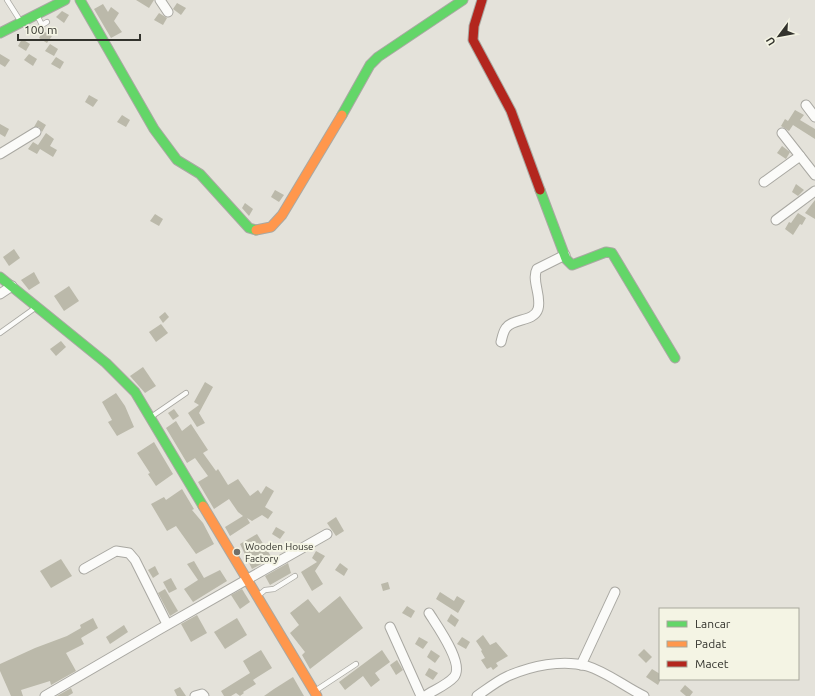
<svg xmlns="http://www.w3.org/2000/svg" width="815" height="696" font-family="Ubuntu,sans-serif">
  <rect width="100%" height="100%" fill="#e4e2da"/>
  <g fill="#bbb9aa">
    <path d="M136,0h18l-5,8z"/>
    <path d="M177,3l9,5 -5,7 -8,-6z"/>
    <path d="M103,4l5,8 3,-5 8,6 -5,8 8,11 -11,6 -17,-29z"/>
    <path d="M62,11l7,4 -5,8 -8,-6z"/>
    <path d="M159,13l8,5 -4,7 -9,-5z"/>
    <path d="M43,31l9,5 -5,7 -8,-5z"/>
    <path d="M22,39l8,5 -4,7 -8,-5z"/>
    <path d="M50,44l8,5 -4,7 -9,-5z"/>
    <path d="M0,54l10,6 -5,7 -5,-3z"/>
    <path d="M29,54l8,5 -4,7 -9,-6z"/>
    <path d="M56,57l8,5 -4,7 -9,-5z"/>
    <path d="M89,95l9,5 -5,7 -8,-5z"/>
    <path d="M795,110l9,5 -4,5 15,9v10l-22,-14 -4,6 -8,-5 4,-7 3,2z"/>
    <path d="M122,115l8,5 -4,7 -9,-5z"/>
    <path d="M38,120l8,5 -4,7 -3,-5h-5z"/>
    <path d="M0,124l9,5 -4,8 -5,-3z"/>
    <path d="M46,133l8,6 -4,7 7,4 -4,7 -13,-8 -3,5 -9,-5 5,-7 5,3z"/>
    <path d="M782,146l8,6 -4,7 -9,-6z"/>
    <path d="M796,184l8,6 -6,6 -6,-4z"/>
    <path d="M275,190l9,5 -5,7 -8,-5z"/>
    <path d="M815,200v19l-10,-6z"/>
    <path d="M245,203l8,6 -4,7 -7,-8z"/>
    <path d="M798,213l8,5 -4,7 -2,-1 -7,11 -8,-6 4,-7 2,1z"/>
    <path d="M155,214l8,5 -4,7 -9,-5z"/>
    <path d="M14,249l6,9 -11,8 -6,-9z"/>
    <path d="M34,272l6,11 -11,7 -8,-10z"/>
    <path d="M69,286l10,15 -15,10 -10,-15z"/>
    <path d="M165,312l4,5 -6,6 -4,-6z"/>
    <path d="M161,324l7,9 -12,9 -7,-10z"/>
    <path d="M61,341l5,6 -10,9 -6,-7z"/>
    <path d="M143,367l13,19 -11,7 -15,-17z"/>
    <path d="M205,382l8,5 -14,26 6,10 -8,4 -9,-14 11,-8 -5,-3z"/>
    <path d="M116,393l9,13 9,21 -17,9 -9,-14 4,-2 -10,-18z"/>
    <path d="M174,409l5,7 -6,4 -5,-7z"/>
    <path d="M176,421l6,10 9,-7 17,26 -5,3 13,18 2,-2 10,16 10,-6 12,17 8,-6 3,4 5,-8 8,5 -9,16 8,5 -5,7 -6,-4 -10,6 -5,-3 3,5 -20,13 -5,-9 18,-11 -5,-4 -9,-13 -15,10 -16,-27 10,-6 -13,-18 -8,5 -21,-35z"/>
    <path d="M154,442l19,32 -17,12 -8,-12 2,-1 -13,-20z"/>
    <path d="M182,489l12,20 -2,1 11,13 11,21 -18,10 -20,-28 -9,5 -16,-27 13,-7 2,3z"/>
    <path d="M336,517l8,14 -8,5 -9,-13z"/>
    <path d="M276,527l9,5 -5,7 -8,-5z"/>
    <path d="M257,534l15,24 -20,11 -12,-25z"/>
    <path d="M316,551l9,5 -10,15 8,13 -11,7 -11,-19 16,-10 -5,-4z"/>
    <path d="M61,559l11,17 -21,12 -11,-17z"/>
    <path d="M194,561l10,17 16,-8 7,11 -34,21 -9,-13 14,-9 -11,-16z"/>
    <path d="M288,563l3,10 -21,12 -5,-9z"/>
    <path d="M340,563l8,6 -4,7 -9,-6z"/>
    <path d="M155,566l4,8 -6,4 -5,-8z"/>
    <path d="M171,578l6,11 -8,4 -6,-11z"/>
    <path d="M388,582l2,7 -7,2 -2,-7z"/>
    <path d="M165,589l13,22 -8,5 -12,-23z"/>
    <path d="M242,589l8,13 -10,7 -9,-14z"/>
    <path d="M440,592l14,9 3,-5 8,5 -7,12 -22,-14z"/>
    <path d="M340,596l23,32 -53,41 -8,-14 3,-3 -15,-19 9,-8 -9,-12 18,-14 11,14z"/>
    <path d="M407,606l8,5 -4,7 -9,-5z"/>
    <path d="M451,614l8,6 -4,7 -8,-6z"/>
    <path d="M197,615l10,18 -16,9 -10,-18z"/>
    <path d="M93,618l5,10 -17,10 3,6 -18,9 10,18 -25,14 -1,-4 -29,9 2,6h-12l-11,-25v-7l35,-16 32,-12 14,-8 -1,-3z"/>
    <path d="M237,618l10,17 -22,14 -11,-17z"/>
    <path d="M124,625l4,7 -18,12 -4,-7z"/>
    <path d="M483,635l7,10 6,-3 12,14 -12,7 2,3 -5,4 -2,-3 -4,2 -6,-9 4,-2 -4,-7 1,-1 -6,-9z"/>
    <path d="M419,637l9,5 -5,7 -8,-5z"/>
    <path d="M462,637l8,5 -4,7 -9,-5z"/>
    <path d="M644,649l8,8 -6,6 -8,-8z"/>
    <path d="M261,650l11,18 -19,12 3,4 -13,8 1,1 -4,3 -4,-3 -5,3h-7l-3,-5 29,-18 -7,-12z"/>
    <path d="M382,650l8,12 -15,11 5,7 -9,7 -8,-11 -18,14 -6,-8z"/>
    <path d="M431,650l9,6 -5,7 -8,-6z"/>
    <path d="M397,660l6,10 -7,5 -6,-10z"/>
    <path d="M429,668l9,5 -5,7 -8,-5z"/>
    <path d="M652,669l8,5v7l-2,4 -12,-8z"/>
    <path d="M293,677l11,19h-40l10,-7z"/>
    <path d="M685,685l8,7 -3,4h-4l-6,-5z"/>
    <path d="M180,687l6,9h-9l-3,-6z"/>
    <path d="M71,688l2,5 -5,3h-11z"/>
  </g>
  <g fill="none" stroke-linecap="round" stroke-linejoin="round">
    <g stroke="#a9a8a2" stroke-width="6">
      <g id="lane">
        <path d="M7,0l14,22"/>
        <path d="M37,15l5,10 5,-3"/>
        <path d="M0,333l35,-25"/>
        <path d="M151,417l35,-24"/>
        <path d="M259,595l6,-5 9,-1 21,-13"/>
        <path d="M315,691l41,-27"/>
      </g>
    </g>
    <g stroke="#a9a8a2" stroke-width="11">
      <g id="street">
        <path d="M160,0l8,12"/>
        <path d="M806,105l9,12"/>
        <path d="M782,133l33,42"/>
        <path d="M0,154l36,-22"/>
        <path d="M764,182l36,-26"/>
        <path d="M776,220l39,-29"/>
        <path d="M0,294l12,-8"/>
        <path d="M501,342c1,-4 2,-10 5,-14 7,-10 28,-6 32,-19 4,-13 -7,-29 -1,-40l28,-14"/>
        <path d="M84,569l32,-18 13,2 6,7 32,64"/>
        <path d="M390,627l31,69"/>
        <path d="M581,665l34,-73"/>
        <path d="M45,696l115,-67 167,-95"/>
        <path d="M195,696l7,-2 2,2"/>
        <path d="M425,696c9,-6 22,-11 29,-19 11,-13 -17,-51 -25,-64"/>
        <path d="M477,696c10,-7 20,-15 31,-20 23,-10 54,-17 79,-10 20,6 38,21 57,30"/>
      </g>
    </g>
    <g stroke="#a9a8a2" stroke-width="11">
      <g id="fast">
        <path d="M80,0l74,129 23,31 23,14 49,54 7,2"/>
        <path d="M0,33l65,-33"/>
        <path d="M342,115l28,-50 8,-8 85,-57"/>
        <path d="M540,190l26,69 6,6 34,-13 6,1 63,105"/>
        <path d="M0,277l106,86 29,29 68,114"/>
      </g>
    </g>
    <g stroke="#a9a8a2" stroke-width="11">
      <g id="slow">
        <path d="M256,230l15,-3 11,-12 60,-100"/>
        <path d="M203,506l114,190"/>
      </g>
    </g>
    <g stroke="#a9a8a2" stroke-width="11">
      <path id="jam" d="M482,0l-8,26 -1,14 38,71 29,79"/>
    </g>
    <use href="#lane" stroke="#fbfbf9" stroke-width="4.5"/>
    <use href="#street" stroke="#fbfbf9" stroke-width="9"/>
    <use href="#fast" stroke="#63d668" stroke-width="9"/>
    <use href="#slow" stroke="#ff974d" stroke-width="9"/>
    <use href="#jam" stroke="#b3261e" stroke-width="9"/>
  </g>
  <circle fill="#71706a" stroke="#f4f4e4" stroke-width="1.5" cx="237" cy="552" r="4"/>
  <g text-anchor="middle" stroke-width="4" stroke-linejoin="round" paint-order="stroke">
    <g font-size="10" fill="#33332d" stroke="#f4f4e4" text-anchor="start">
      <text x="245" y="550">Wooden House<tspan x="245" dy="12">Factory</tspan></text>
    </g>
  </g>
  <rect x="659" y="608" width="140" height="72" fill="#f4f4e4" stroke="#a7a79b"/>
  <rect x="667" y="621" width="20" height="6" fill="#63d668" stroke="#a7a79b"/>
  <text x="695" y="628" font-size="12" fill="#33332d">Lancar</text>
  <rect x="667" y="641" width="20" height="6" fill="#ff974d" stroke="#a7a79b"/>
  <text x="695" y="648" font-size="12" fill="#33332d">Padat</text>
  <rect x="667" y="661" width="20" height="6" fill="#b3261e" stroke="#a7a79b"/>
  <text x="695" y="668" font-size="12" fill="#33332d">Macet</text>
  <g transform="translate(779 36) rotate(238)" stroke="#f4f4e4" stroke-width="3" paint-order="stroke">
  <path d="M0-3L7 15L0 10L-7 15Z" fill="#33332d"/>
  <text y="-6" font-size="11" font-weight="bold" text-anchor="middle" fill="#33332d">U</text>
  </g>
  <path d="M18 34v6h122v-6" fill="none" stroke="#33332d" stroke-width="2"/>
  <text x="24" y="34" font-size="12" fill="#33332d" stroke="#f4f4e4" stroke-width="3" paint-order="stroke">100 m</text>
</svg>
